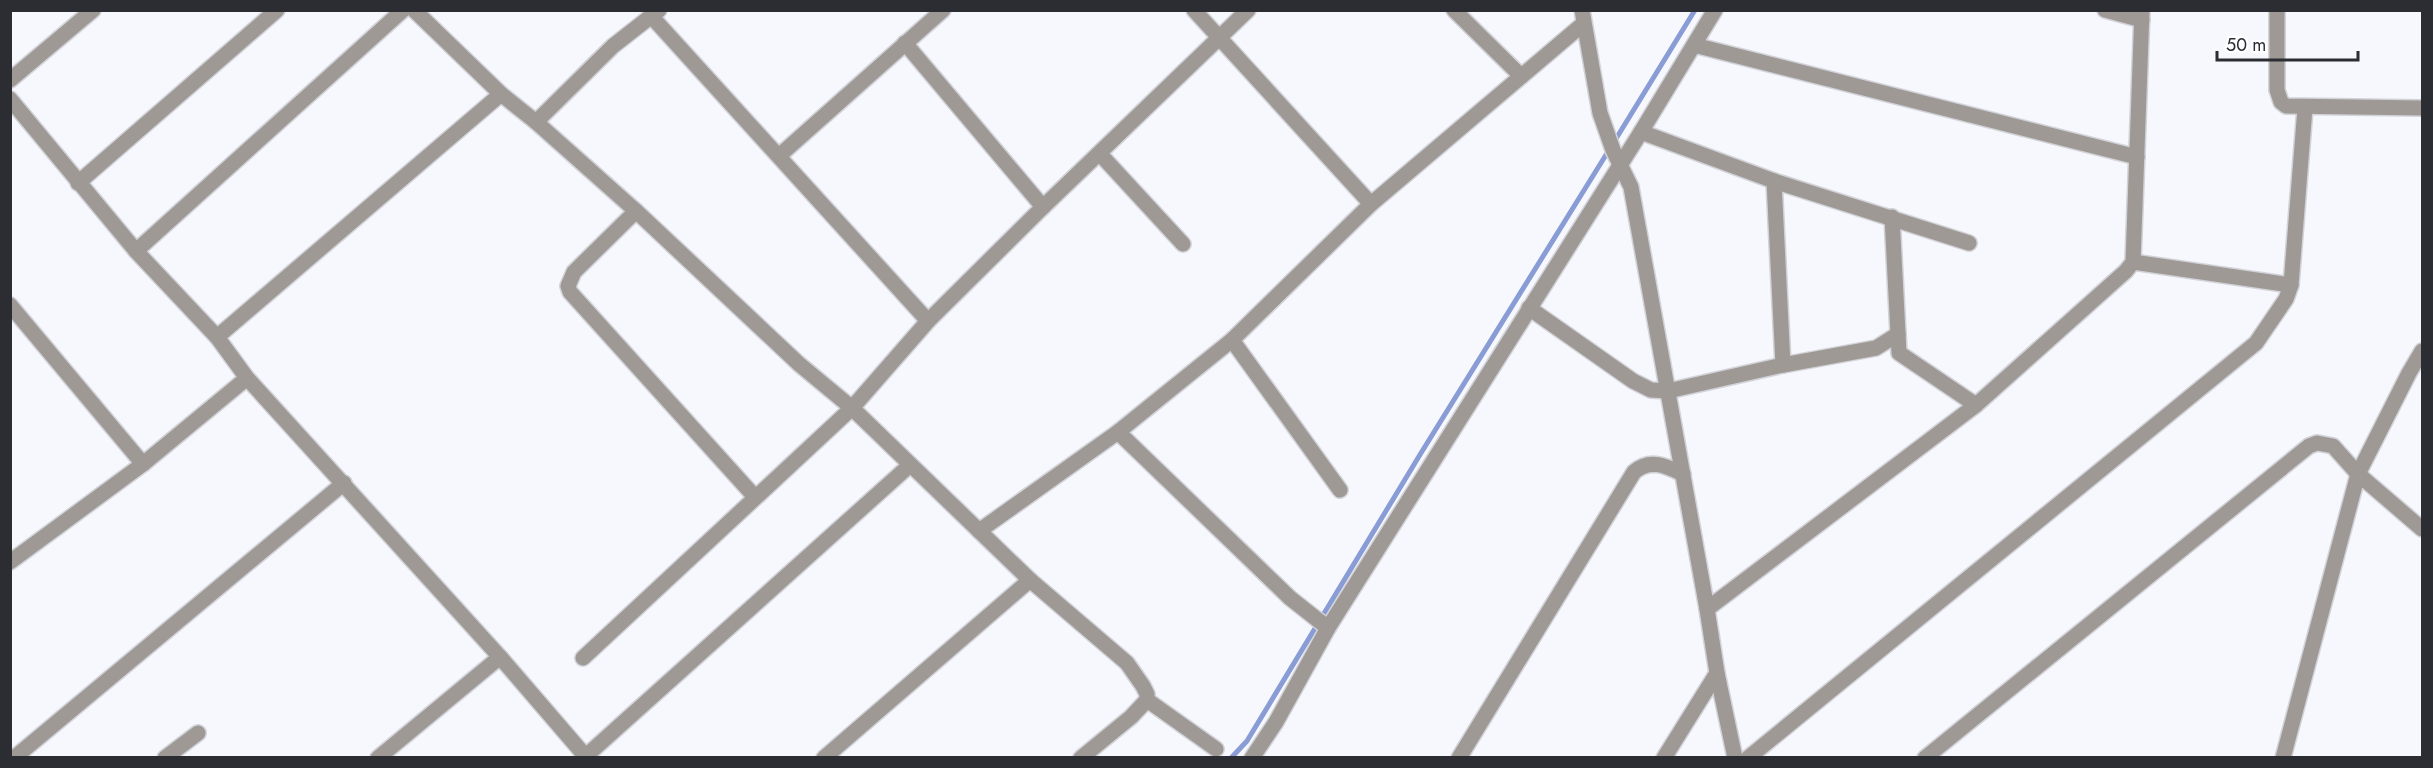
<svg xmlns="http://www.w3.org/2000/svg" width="2433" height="768" font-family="Jost,sans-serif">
  <rect width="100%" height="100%" fill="#f6f8fd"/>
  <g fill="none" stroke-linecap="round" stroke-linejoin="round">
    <g stroke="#899cd5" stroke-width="5">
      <path d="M1614,142l81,-132"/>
      <path d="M1231,758l16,-17 174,-288 188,-303"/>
    </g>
    <g stroke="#d2d3d9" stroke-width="18">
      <g id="minor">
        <path d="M414,10l87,84 35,28 100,89 163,153 53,44 178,172 97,83 16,23 4,8v6l-16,17 -50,41"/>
        <path d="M1194,10l177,194"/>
        <path d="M1454,10l67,66"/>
        <path d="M1582,10l18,103 13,37 18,37 76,422 10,64 18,85"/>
        <path d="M2105,10l37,10"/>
        <path d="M2277,10v80l4,12 5,4 136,2"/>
        <path d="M652,17l276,304"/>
        <path d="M905,43l138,164"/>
        <path d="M1694,45l443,112"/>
        <path d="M10,80l83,-70"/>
        <path d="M536,122l77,-76 46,-36"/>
        <path d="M1641,132l133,49 195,62"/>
        <path d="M1100,154l83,90"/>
        <path d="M780,155l163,-145"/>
        <path d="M1774,181l9,184"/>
        <path d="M78,183l199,-173"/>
        <path d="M636,211l-62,61 -6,14 2,6 185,205"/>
        <path d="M1892,217l7,136 77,52"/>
        <path d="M136,251l267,-241"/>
        <path d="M2133,262l158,23"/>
        <path d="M10,305l133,159"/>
        <path d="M1529,308l104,73 18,9 17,1 115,-26 93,-17 22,-14"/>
        <path d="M217,337l284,-243"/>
        <path d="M1232,340l108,150"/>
        <path d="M1118,432l172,166 38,30"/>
        <path d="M979,531l139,-99 114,-92 139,-136 212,-180"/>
        <path d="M10,562l133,-98 104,-86"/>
        <path d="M1707,609l269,-204 150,-134 7,-9 9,-252"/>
        <path d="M583,658l269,-250 76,-87 115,-114 205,-197"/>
        <path d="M1147,700l69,49"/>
        <path d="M586,756l324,-291"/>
        <path d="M14,758l330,-275"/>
        <path d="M165,758l33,-25"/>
        <path d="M378,758l122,-101"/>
        <path d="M824,758l206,-178"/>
        <path d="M1459,758l175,-286c16,-14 32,-6 49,2"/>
        <path d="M1664,758l53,-85"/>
        <path d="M1748,758l508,-415 30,-44 5,-14 14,-177"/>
        <path d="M1925,758l384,-312 8,-3 16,3 25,28 64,55"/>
        <path d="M2283,758l75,-284 51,-101 13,-22"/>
      </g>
    </g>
    <g stroke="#d2d3d9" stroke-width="18">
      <g id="tertiary">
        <path d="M10,99l126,152 81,86 30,41 253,279 87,101"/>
        <path d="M1252,758l24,-36 52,-94 313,-496 74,-122"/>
      </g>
    </g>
    <use href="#minor" stroke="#9e9995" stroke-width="15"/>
    <use href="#tertiary" stroke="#9e9995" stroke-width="15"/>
  </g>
  <rect width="2433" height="768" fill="none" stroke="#2c2d33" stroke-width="24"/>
  <path d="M2217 51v9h141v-9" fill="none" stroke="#2c2d33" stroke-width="3"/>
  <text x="2226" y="51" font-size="18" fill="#2c2d33" stroke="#ffffff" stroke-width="4.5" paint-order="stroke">50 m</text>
</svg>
